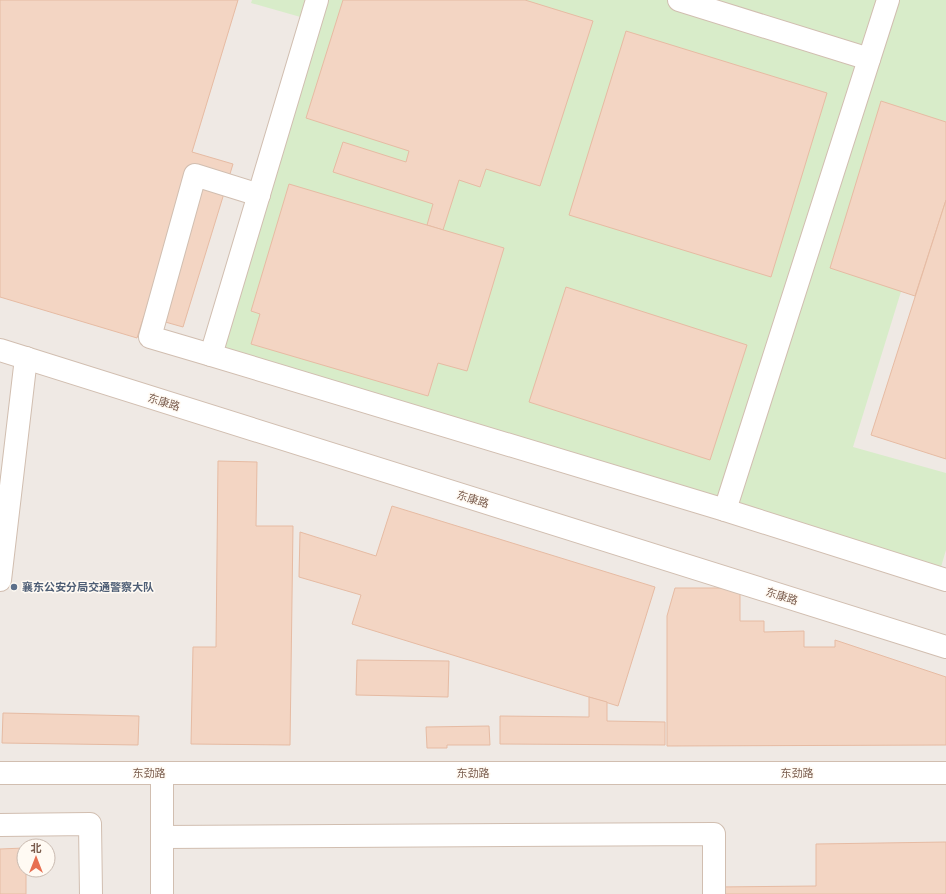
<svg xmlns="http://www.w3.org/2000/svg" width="946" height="894" font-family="Inter,'Noto Sans SC',sans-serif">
  <rect width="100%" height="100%" fill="#fdf6ec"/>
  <path fill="#efe9e4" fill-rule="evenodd" d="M0,0h946v894h-946zM24,846h24v24h-24z"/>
  <path fill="#d8ecc9" d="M252,0h694v146l-93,301 93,26v77l-8,27 -727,-222 100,-335 -60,-17z"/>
  <g fill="#f3d5c3" stroke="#e6bba3">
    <path d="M0,0h238l-46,152 41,12 -50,163 -39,-11 -7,22 -137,-41z"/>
    <path d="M343,0h182l68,21 -53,165 -54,-17 -6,18 -21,-7 -16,50 -16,-5 6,-21 -100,-32 10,-30 63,20 3,-11 -103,-33z"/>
    <path d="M626,31l201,62 -56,184 -202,-62z"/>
    <path d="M881,101l65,21v78l-31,96 -85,-28z"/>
    <path d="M289,184l215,64 -37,123 -29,-8 -10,33 -177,-52 9,-30 -9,-3z"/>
    <path d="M946,200v259l-75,-24z"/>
    <path d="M566,287l181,58 -37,115 -181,-58z"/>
    <path d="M218,461l39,1 -1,64h37l-3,219 -99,-1 2,-97h23z"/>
    <path d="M392,506l263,81 -37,119 -266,-82 9,-29 -62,-18 1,-45 76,24z"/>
    <path d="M675,588h65v33h24v11l40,-1v16h31v-7l111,37v68l-279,1v-130z"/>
    <path d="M357,660l92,1 -1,36 -92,-2z"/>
    <path d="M589,697l18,5v19l58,1v23l-165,-1v-28l89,1z"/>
    <path d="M3,713l136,3 -1,29 -136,-2z"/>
    <path d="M489,726l1,19h-43v3h-20l-1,-21z"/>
    <path d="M946,842v52h-229v-7l99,-1v-42z"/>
    <path d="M24,848v22h2v24h-26v-45z"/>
  </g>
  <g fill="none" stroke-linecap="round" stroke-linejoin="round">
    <g stroke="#d1beb0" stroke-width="24">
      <g id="minor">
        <path d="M679,0l190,59"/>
        <path d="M888,0l-163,510 221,70"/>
        <path d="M259,195l-64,-20 -45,162 61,18 514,155"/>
        <path d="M0,350l946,297"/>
        <path d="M211,355l106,-355"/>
        <path d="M0,580l26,-222"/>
        <path d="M0,773h946"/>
        <path d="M162,773v121"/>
        <path d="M0,825l90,-1 1,70"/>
        <path d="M162,837l552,-3v60"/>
      </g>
    </g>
    <use href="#minor" stroke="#fff" stroke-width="22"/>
  </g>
  <circle fill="#5c6f8a" stroke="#fffaf3" stroke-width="1.5" cx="14" cy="587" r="4"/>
  <g text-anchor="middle" stroke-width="3" stroke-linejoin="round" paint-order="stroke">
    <g font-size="11" fill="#7a5c4d" stroke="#fffaf3">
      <text transform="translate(164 402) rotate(17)" y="4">东康路</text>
      <text transform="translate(473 499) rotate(17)" y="4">东康路</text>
      <text transform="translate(782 596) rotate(17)" y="4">东康路</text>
      <text x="149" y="777">东劲路</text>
      <text x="473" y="777">东劲路</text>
      <text x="797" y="777">东劲路</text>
    </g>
    <g font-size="11" font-weight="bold" fill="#4e5e75" stroke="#fffaf3" text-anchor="start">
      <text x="22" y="591">襄东公安分局交通警察大队</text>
    </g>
  </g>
  <g transform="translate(36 858)"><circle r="19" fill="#fffaf3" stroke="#cabbb1"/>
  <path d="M0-3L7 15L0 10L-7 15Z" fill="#e76f51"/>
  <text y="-6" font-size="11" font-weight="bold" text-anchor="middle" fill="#7a5c4d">北</text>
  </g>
</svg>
